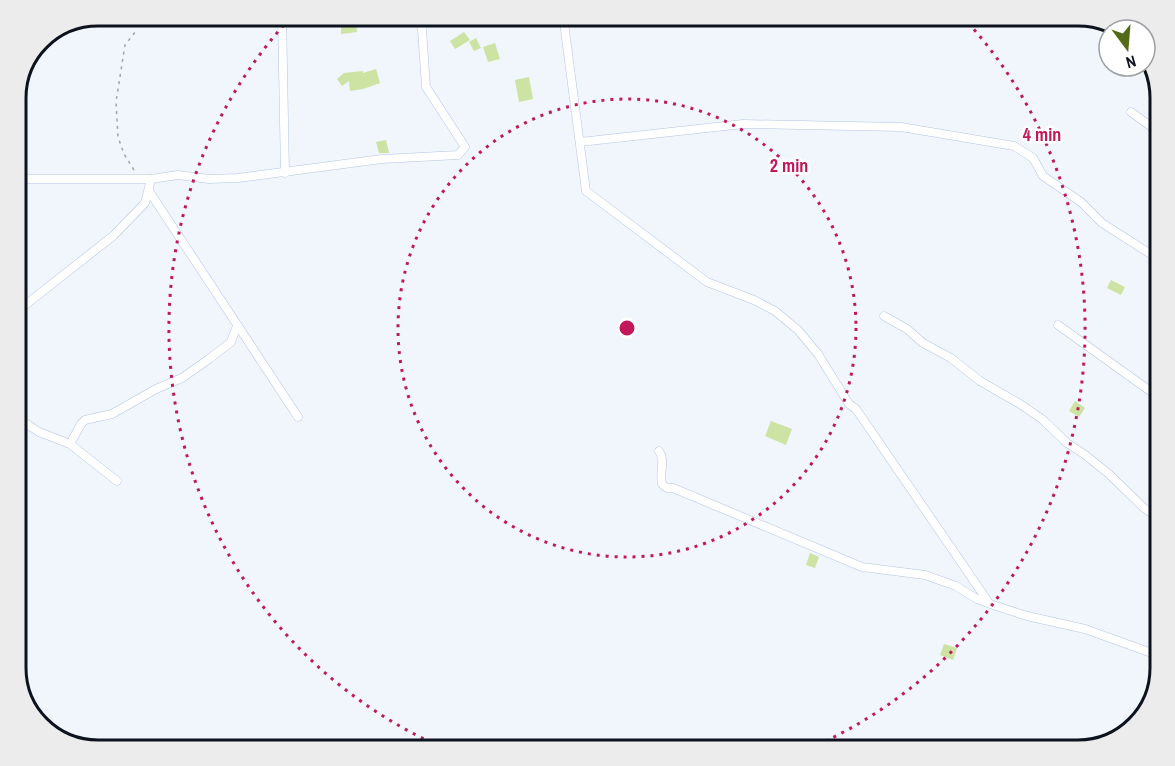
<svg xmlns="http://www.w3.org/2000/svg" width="1175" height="766" font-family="'Archivo Narrow',sans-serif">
  <rect width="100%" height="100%" fill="#f1f5fc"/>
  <g fill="#cce3a3">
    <path d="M356,24l1,8 -16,2v-9z"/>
    <path d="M464,32l6,8 -15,9 -5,-8z"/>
    <path d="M476,38l5,10 -7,3 -5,-9z"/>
    <path d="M495,43l5,16 -12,3 -5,-15z"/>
    <path d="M376,69l4,14 -17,6 -13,2 -1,-10 -7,5 -5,-7 7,-6 19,-2v2z"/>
    <path d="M529,77l4,22 -14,3 -4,-22z"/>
    <path d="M386,140l3,13h-10l-3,-11z"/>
    <path d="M1111,280l14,7 -4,8 -14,-7z"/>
    <path d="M1075,401l10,7 -6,9 -10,-6z"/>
    <path d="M771,421l21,8 -6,16 -21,-9z"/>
    <path d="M810,553l9,4 -4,11 -9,-3z"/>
    <path d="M944,644l13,4 -4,12 -13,-5z"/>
    <path d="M881,740l7,7 -4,4 -8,-5z"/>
  </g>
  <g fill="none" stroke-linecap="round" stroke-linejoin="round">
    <g stroke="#b2c5e4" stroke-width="9">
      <g id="street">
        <path d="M139,15l1,7"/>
        <path d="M282,15l3,158"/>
        <path d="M563,15l23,176 121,91 47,18 21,11 23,19 20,24 31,50 7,5 133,194"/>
        <path d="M1131,112l29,21"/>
        <path d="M580,142l163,-18 158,3 113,19 19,12 10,18 38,26 21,21 58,37"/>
        <path d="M15,161l8,-87"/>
        <path d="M15,179h136l27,-4 31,4 29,-1 144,-19 76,-4 7,-8 -39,-60 -5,-72"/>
        <path d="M149,191l149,226"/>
        <path d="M15,313l98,-77 32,-33 6,-24"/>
        <path d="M884,316l23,13 16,14 28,15 29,23 40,23 22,15 25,24 17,11 25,20 35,34 16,11"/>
        <path d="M1058,325l102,73"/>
        <path d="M15,416l24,16 31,12 47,37"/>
        <path d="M70,444l11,-20 4,-4 27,-6 44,-25 26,-11 27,-19 22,-17 6,-16"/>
        <path d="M659,451c7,10 0,21 3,33l5,4h6l189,79 63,8 31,11 21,13 16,6 34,11 58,13 75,27"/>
      </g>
    </g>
    <path stroke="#a0a5ae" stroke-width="1.5" stroke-dasharray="3 4.5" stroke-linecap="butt" d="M134,170l-10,-16 -6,-17 -2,-35 9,-57 11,-14"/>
    <use href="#street" stroke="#fff" stroke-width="8"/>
  </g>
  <g fill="none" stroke="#c2185b" stroke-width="3" stroke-dasharray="3 6">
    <circle cx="627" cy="328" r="229"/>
    <path d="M448 750A458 458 0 0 1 292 16M962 16A458 458 0 0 1 806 750"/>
  </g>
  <path d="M0 0H1175V766H0ZM98 26H1078A72 72 0 0 1 1150 98V668A72 72 0 0 1 1078 740H98A72 72 0 0 1 26 668V98A72 72 0 0 1 98 26Z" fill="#ececed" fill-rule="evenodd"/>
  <path fill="none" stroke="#0d131e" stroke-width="3" d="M98 26H1078A72 72 0 0 1 1150 98V668A72 72 0 0 1 1078 740H98A72 72 0 0 1 26 668V98A72 72 0 0 1 98 26Z"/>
  <circle cx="627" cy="328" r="9" fill="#c2185b" stroke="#fff" stroke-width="3"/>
  <g font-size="18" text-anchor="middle" font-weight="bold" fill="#c2185b" stroke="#fff" stroke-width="5" stroke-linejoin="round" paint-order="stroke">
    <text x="1042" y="141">4 min</text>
    <text x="789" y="172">2 min</text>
  </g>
  <g transform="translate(1127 48) rotate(164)"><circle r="28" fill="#ffffff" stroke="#9ea1a5" stroke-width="1.5"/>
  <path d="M0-4.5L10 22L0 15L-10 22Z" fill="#546a19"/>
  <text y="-9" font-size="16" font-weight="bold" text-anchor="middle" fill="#0d131e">N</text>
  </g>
</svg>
